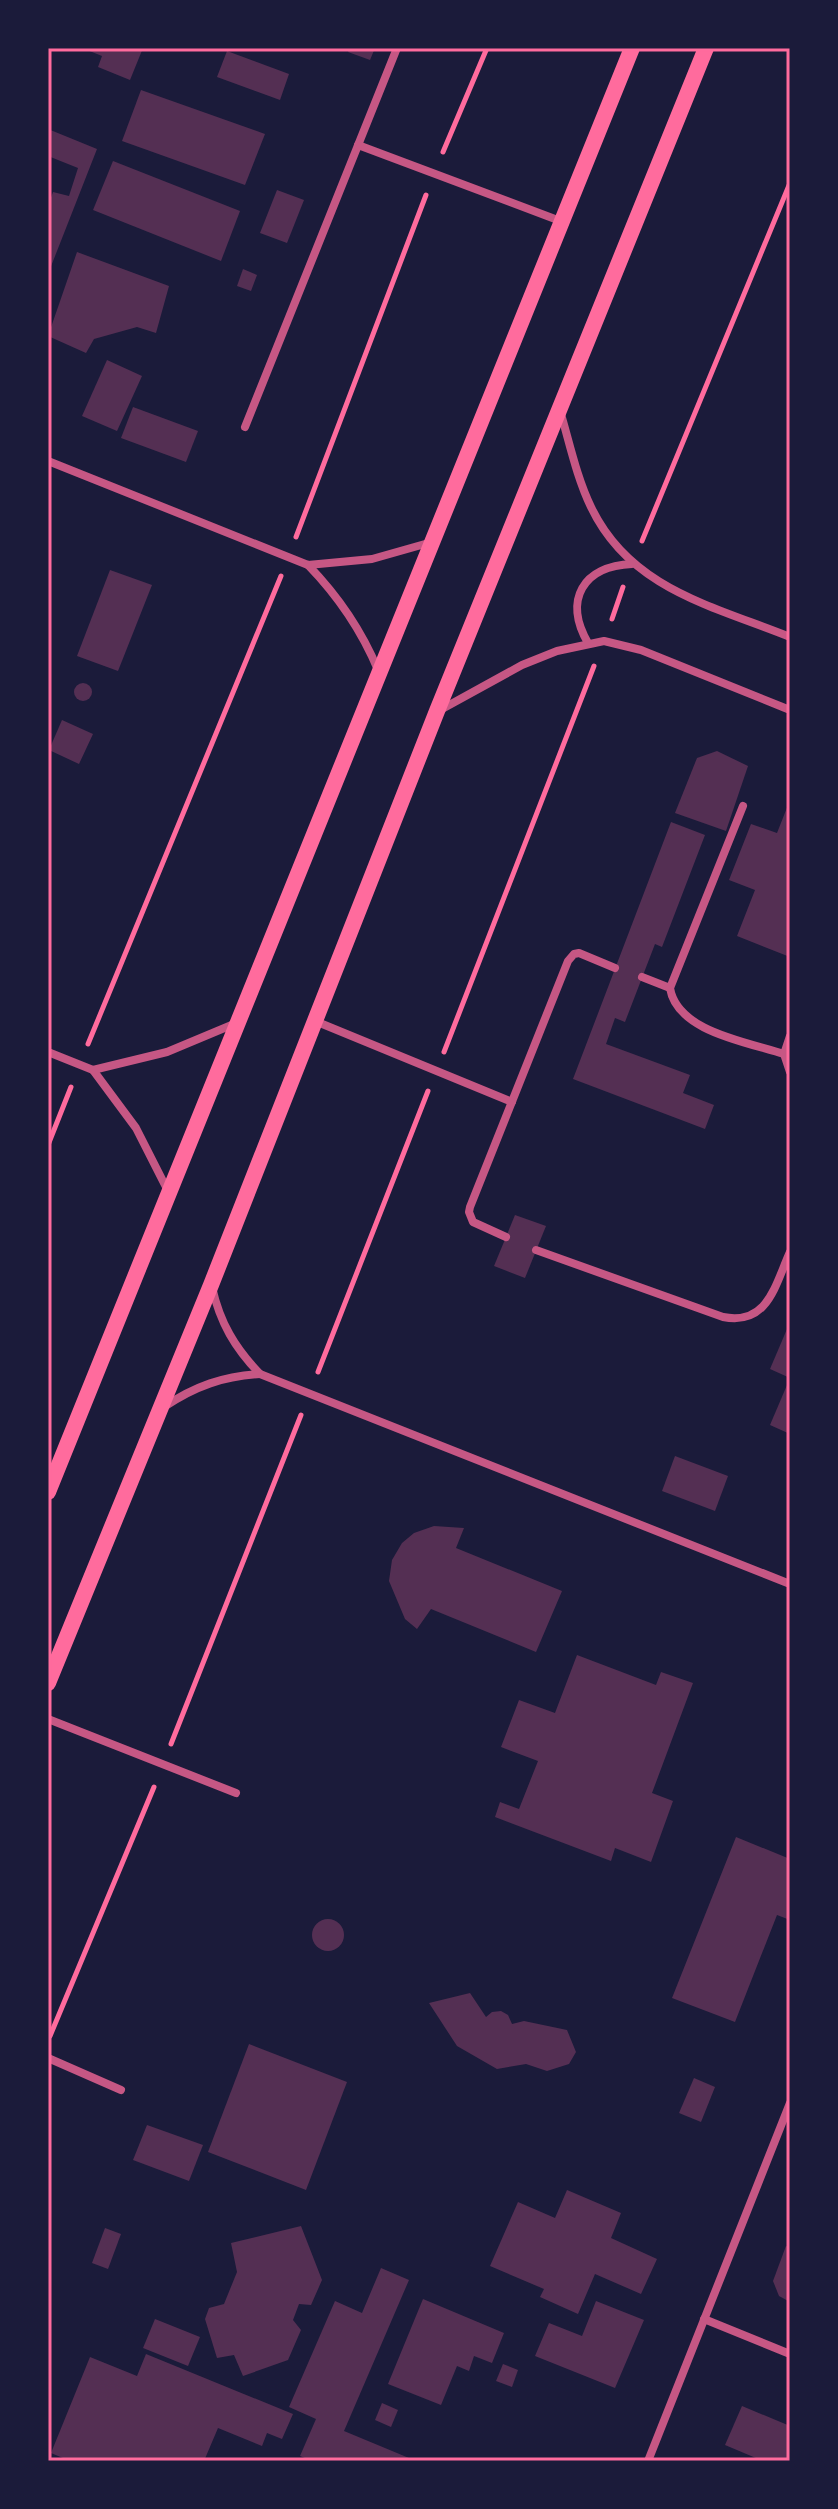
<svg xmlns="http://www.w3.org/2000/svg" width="838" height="2509" font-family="'PT Sans',sans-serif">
  <rect width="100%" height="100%" fill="#1b1b3a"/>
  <g fill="#542f53">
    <path d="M82,48h61l-13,32 -32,-13 4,-11z"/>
    <path d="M350,48h25l-5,12 -22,-8z"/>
    <path d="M227,51l62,23 -9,26 -63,-23z"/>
    <path d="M141,90l124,44 -20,51 -123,-44z"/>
    <path d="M48,129l49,20 -49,125v-68l5,-14 16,4 9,-28 -30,-12z"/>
    <path d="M113,161l127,50 -19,50 -128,-51z"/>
    <path d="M277,190l27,10 -17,43 -27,-10z"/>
    <path d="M77,252l92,34 -13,47 -19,-6 -43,12 -8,14 -38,-17z"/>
    <path d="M243,269l14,6 -6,16 -14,-5z"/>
    <path d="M107,360l35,16 -25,55 -35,-15z"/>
    <path d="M133,407l65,24 -12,31 -65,-24z"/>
    <path d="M110,570l42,15 -34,86 -41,-15z"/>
    <circle cx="83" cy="692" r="9"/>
    <path d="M62,720l31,14 -14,30 -30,-14z"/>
    <path d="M717,751l31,15 -22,65 -51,-18 22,-55z"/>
    <path d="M790,800v157l-53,-21 18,-46 -26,-10 22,-56 26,9z"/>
    <path d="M671,822l34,13 -43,112 -7,-3 -30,78 -10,-4 -9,26 84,31 -7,18 31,12 -9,24 -132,-50z"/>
    <path d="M515,1215l31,11 -21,52 -31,-12z"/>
    <path d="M790,1322v56l-20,-9z"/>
    <path d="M790,1378v56l-20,-9z"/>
    <path d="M675,1456l53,20 -13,35 -53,-20z"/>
    <path d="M434,1526l30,2 -8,20 106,43 -26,61 -105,-43 -14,20 -12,-10 -16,-38 3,-21 10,-17 12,-10z"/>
    <path d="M577,1655l79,30 5,-13 32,11 -41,110 21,8 -22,61 -36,-14 -4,13 -116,-44 5,-15 19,7 19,-48 -37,-14 18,-47 36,13z"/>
    <path d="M736,1837l54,22v61l-13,-5 -42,107 -63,-24z"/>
    <circle cx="328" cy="1935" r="16"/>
    <path d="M470,1993l16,24 6,-5 9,-1 7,4 4,9 12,-3 43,9 9,22 -7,12 -22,7 -21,-7 -29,5 -40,-23 -28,-43z"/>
    <path d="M249,2044l98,38 -41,108 -98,-38z"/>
    <path d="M694,2078l21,9 -14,35 -22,-9z"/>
    <path d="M147,2125l56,20 -14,36 -56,-21z"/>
    <path d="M567,2190l54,23 -10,25 46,21 -16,35 -46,-20 -17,40 -38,-17 4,-8 -54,-23 28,-64 37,16z"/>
    <path d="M301,2226l21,54 -11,25 -12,-1 -6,16 8,10 -13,30 -45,16 -9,-21 -17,3 -12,-39 4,-11 15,-4 13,-32 -6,-29z"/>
    <path d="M105,2228l16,6 -13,35 -16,-6z"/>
    <path d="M786,2246l4,2v54l-11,-6 -6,-15z"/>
    <path d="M381,2268l28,12 -65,151 65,27 -1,3h-96l-12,-5 16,-37 -27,-12 46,-106 27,12z"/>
    <path d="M423,2299l81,34 -12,30 -18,-7 -5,15 -12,-5 -16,39 -53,-21z"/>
    <path d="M596,2301l48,19 -29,68 -80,-32 14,-33 33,13z"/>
    <path d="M155,2319l45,18 -12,29 -45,-18z"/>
    <path d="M146,2354l147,60 -11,25 -15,-6 -5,13 -44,-18 -14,33h-134l-19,-8 39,-96 47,19z"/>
    <path d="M503,2364l15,6 -6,17 -16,-6z"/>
    <path d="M382,2403l16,7 -7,17 -16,-7z"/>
    <path d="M742,2406l48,20v35h-27l-38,-16z"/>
  </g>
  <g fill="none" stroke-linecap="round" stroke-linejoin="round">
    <g stroke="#ff6b9d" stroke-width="5">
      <path d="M443,152l44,-104"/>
      <path d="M296,537l130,-342"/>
      <path d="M642,541l148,-358"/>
      <path d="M612,619l11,-32"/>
      <path d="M88,1044l193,-468"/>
      <path d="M444,1052l150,-386"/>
      <path d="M48,1145l23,-58"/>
      <path d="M318,1372l110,-281"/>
      <path d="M171,1744l130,-329"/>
      <path d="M50,2036l104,-249"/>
    </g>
    <g stroke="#c65784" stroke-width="8">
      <path d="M358,145l205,77"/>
      <path d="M561,414c9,31 16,64 30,93 39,82 122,99 199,130"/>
      <path d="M245,427l152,-379"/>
      <path d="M48,461l260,104 64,-6 60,-17"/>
      <path d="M308,565c31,32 53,64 70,105"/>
      <path d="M588,643c-25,-43 -5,-77 44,-79"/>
      <path d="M442,709l80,-44 35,-14 47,-10 37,9 149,60"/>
      <path d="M743,806l-73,182c7,44 78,54 114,66"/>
      <path d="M642,977l28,11"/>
      <path d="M315,1021l197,81"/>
      <path d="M790,1036l-6,18 6,18"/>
      <path d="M48,1052l45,18 43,58 32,63"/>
      <path d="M93,1070l74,-18 67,-28"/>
      <path d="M506,1237l-33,-15 -4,-10 1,-5 98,-246 6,-7 5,-1 36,15"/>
      <path d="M536,1250l187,67c45,9 52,-32 67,-65"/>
      <path d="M212,1287c8,36 23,61 48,87l530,210"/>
      <path d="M164,1407c31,-21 60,-31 96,-33"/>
      <path d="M48,1719l188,74"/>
      <path d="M48,2058l73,32"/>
      <path d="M704,2319l86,35"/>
      <path d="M648,2461l142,-358"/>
    </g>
    <g stroke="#ff6b9d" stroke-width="16">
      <path d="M48,1492l584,-1444"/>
      <path d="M48,1683l163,-398 226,-574 269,-663"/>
    </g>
  </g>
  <rect width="838" height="2509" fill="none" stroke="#1b1b3a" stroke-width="100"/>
  <rect x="50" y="50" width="738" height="2409" fill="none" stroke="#ff6b9d" stroke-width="3"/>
</svg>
